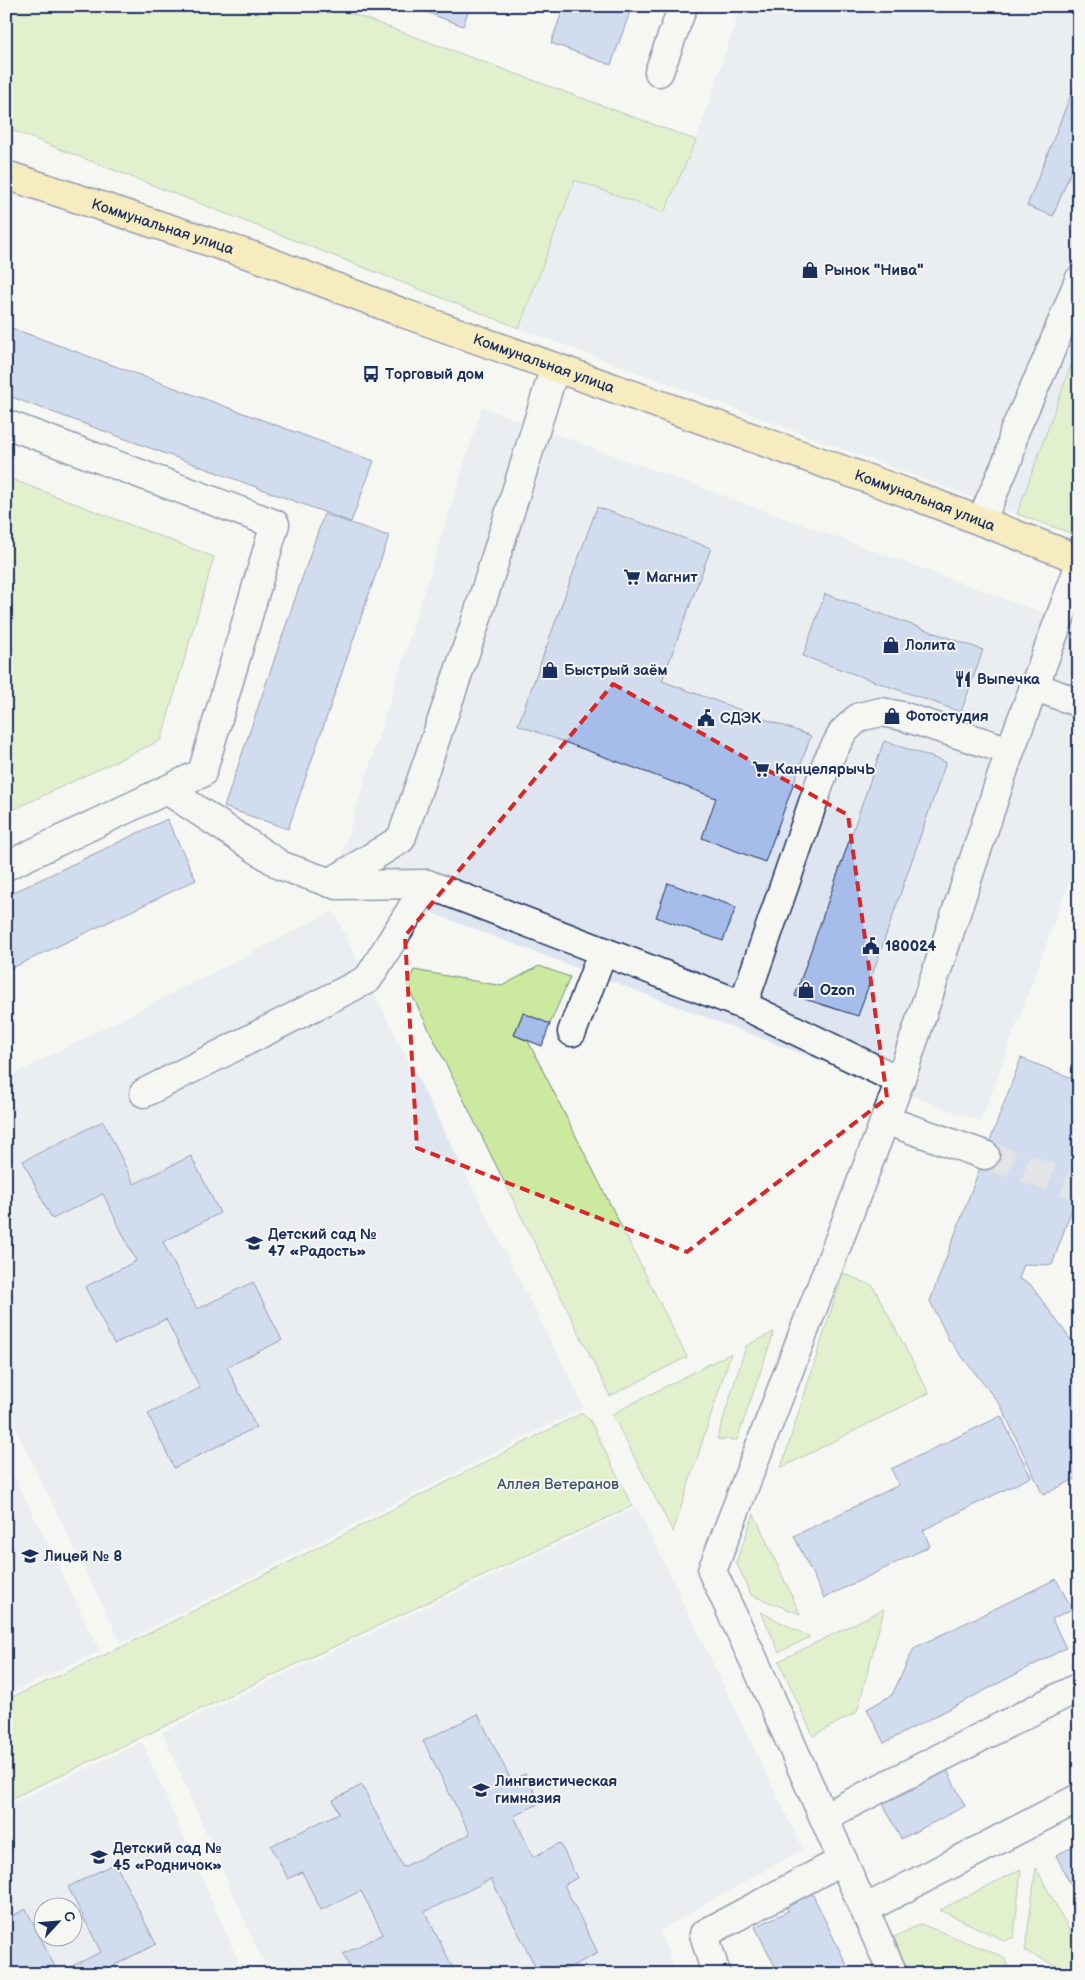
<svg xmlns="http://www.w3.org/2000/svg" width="1085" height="1980" font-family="'Balsamiq Sans',sans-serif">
  <rect width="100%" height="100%" fill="#f6f6f2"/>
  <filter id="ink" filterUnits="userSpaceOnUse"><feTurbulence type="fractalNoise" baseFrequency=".02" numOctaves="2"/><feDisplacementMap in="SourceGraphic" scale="10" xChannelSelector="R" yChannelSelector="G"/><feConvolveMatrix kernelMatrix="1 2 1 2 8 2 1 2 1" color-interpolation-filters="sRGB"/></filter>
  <g filter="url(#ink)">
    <g fill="#dee5f0" fill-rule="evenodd">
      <path d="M741,6h338v362l-8,-2 -54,148 -498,-186 56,-148 89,33 32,-73z"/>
      <path d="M482,407l597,219v229l-98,267 -646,-246z"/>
      <path d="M333,911l251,496 -463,236 -115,-234v-331z"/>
      <path d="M6,1460l94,191 -94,44z"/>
      <path d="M637,1507l166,342 -143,81 16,44h-408l-106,-242z"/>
      <path d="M142,1742l102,232h-238v-168zM42,1908h30v30h-30z"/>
    </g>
    <g fill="#cce9a0" stroke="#748c7f">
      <path d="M6,6h325l365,134 -32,73 -89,-33 -56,148 -513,-200z"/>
      <path d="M1071,365l8,3v168l-62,-22z"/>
      <path d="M6,477l208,80 -53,183 -155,73z"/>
      <path d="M539,966l31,11 -20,47 -27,-11 -9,22 14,6 159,316 -77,39 -203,-411 7,-15 88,16z"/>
      <path d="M843,1273l30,13 56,107 -148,75z"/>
      <path d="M774,1332l-37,108 -20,-1 29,-93z"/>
      <path d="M731,1353l-58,179 -61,-118z"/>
      <path d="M582,1413l8,7 42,86 -626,295v-101l116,-53z"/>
      <path d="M754,1514l46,100 -49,-19 -15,-33z"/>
      <path d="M884,1609l-27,103 -44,24 -34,-75z"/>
      <path d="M761,1612l49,25 -31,15z"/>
      <path d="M1036,1868l43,80v26h-5l-49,-23z"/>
      <path d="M1021,1869l-7,68 -9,4 -65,-31z"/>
      <path d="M921,1924l83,33 4,10 -1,7h-98l-15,-37z"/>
    </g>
    <g fill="#a6bdeb" stroke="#1b2f5e">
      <path d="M410,6h60l-7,20z"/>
      <path d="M564,6h68l-21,59 -60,-22z"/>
      <path d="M1079,74v77l-26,65 -26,-10z"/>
      <path d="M6,326l368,135 -23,61 -345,-127z"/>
      <path d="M597,507l114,41 -49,133 149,55 -46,126 -63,-24 14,-40 -198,-73z"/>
      <path d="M324,514l65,22 -101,293 -64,-22z"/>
      <path d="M825,594l158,56 -22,62 -158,-56z"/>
      <path d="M884,741l62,21 -88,254 -63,-20z"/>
      <path d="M167,819l29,61 -190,91v-75z"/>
      <path d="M668,883l68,24 -13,34 -67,-24z"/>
      <path d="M523,1013l27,11 -8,22 -28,-11z"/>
      <path d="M1021,1058l58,23v108l-27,76 -28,-1 -5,15 11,5 49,67v126l-36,18 -42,-89 -52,-66 -19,-39z"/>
      <path d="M103,1121l31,63 57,-28 29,57 -57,29 34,67 56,-27 29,58 -55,27 29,60 -82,41 -26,-54 52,-26 -34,-69 -52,25 -29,-57 51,-26 -33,-67 -51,25 -29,-58z"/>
      <path d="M1001,1416l30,61 -108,53 7,16 -106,52 -30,-62 105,-51 -8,-16z"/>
      <path d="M1056,1579l16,30 -20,10 14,29 -182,95 -17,-34 25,-14 22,-47z"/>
      <path d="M478,1714l33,66 14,-6 15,29 -26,13 19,41 27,-14 17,35 -13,7 34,68 -41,21h-18l-48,-95 -66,33 31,62h-103l-10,-20 40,-20 -22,-43 -40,19 -19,-38 -14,7 -17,-33 68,-33 -6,-13 29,-15 41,82 67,-33 -47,-93z"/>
      <path d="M946,1768l19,38 -64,33 -19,-38z"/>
      <path d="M1079,1844v58l-23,-47z"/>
      <path d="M115,1863l41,81 -41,21 5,9h-114v-55l20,-10 32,64 43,-21 -33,-65z"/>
      <path d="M810,1889l41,85h-72l-24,-47 33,-16 -5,-9z"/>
    </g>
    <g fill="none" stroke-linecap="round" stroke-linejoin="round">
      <path stroke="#caced4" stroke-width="28" stroke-dasharray="28 14" stroke-linecap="butt" d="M985,1155l94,32"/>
      <g stroke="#1b2f5e" stroke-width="31">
        <g id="minor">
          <path d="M659,72l24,-66"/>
          <path d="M6,424l269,100 -73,249 -196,93"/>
          <path d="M981,521l28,-64 5,-25 32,-70 33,-82"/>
          <path d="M1034,686l45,17"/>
          <path d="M167,790l115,76 55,19 90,-1 316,121 157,76"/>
          <path d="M330,883l71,-44 73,-212 81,-260"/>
          <path d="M743,1005l84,-243 16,-30 16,-15 22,-5 21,4 108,35"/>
          <path d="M572,1032l31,-81"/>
          <path d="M144,1093l224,-114 59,-95"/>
          <path d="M885,1120l100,35"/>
          <path d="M824,1817l255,-130"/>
          <path d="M865,1909l214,-111"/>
          <path d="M716,1974l-12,-40 139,-74"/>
          <path d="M893,1974l-136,-307 -45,-96 188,-490 110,-330 69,-184"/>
        </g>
      </g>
      <g stroke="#1b2f5e" stroke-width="31">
        <g id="major">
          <path id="s1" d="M6,175l256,84 141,54 510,182 166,64"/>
        </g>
      </g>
      <use href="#minor" stroke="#f6f6f2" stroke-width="28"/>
      <use href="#major" stroke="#f9e181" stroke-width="28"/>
    </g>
  </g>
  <path d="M0 0H1085V1980H0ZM613,684l235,131 39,283 -200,154 -270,-104 -12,-212z" fill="#f6f6f2" fill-opacity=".55" fill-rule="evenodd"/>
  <path fill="none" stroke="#d62828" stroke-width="4" stroke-dasharray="10 6" stroke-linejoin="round" d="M613,684l235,131 39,283 -200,154 -270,-104 -12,-212z"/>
  <defs>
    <g id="shop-bare" transform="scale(1.35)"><path d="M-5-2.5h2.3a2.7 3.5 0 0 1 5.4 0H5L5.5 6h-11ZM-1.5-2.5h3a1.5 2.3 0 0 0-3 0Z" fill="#1b2f5e" stroke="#f6f6f2" stroke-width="2.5" paint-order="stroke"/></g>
    <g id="bus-bare" transform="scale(1.35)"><path d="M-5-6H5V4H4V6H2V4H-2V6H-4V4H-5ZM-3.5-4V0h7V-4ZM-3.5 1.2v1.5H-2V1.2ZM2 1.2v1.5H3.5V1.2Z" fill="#1b2f5e" stroke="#f6f6f2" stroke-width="2.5" paint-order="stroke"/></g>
    <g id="supermarket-bare" transform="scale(1.35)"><path d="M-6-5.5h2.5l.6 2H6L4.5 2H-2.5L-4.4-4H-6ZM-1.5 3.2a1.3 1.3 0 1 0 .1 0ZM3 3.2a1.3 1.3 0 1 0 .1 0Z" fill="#1b2f5e" stroke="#f6f6f2" stroke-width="2.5" paint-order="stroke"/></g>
    <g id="restaurant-bare" transform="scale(1.35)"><path d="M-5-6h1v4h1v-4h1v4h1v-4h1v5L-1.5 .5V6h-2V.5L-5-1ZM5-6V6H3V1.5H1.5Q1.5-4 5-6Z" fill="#1b2f5e" stroke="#f6f6f2" stroke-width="2.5" paint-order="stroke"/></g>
    <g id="civic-bare" transform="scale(1.35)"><path d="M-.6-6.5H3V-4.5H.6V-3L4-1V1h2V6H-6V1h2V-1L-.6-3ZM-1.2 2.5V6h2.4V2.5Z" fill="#1b2f5e" stroke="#f6f6f2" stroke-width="2.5" paint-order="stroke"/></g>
    <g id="school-bare" transform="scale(1.35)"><path d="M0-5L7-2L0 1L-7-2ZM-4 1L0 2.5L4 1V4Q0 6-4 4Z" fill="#1b2f5e" stroke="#f6f6f2" stroke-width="2.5" paint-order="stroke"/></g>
  </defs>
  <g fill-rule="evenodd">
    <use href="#shop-bare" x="810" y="270"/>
    <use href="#bus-bare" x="371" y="374"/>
    <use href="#supermarket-bare" x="632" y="577"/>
    <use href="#shop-bare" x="891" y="645"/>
    <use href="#shop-bare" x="550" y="670"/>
    <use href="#restaurant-bare" x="963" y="679"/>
    <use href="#shop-bare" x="892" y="716"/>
    <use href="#civic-bare" x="706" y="718"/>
    <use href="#supermarket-bare" x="761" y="769"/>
    <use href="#civic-bare" x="871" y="946"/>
    <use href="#shop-bare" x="806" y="990"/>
    <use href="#school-bare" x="254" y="1243"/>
    <use href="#school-bare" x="30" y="1556"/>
    <use href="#school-bare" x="481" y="1790"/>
    <use href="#school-bare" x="99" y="1857"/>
  </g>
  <g text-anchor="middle" stroke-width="4" stroke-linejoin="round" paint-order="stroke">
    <g font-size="15" fill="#1b2f5e" stroke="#f6f6f2">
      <text dy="5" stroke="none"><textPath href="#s1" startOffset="165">Коммунальная улица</textPath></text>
      <text dy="5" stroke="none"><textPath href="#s1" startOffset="570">Коммунальная улица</textPath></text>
      <text dy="5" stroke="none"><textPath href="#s1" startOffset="975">Коммунальная улица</textPath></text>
    </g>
    <g font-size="15" font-weight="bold" fill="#1b2f5e" stroke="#f6f6f2" text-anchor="start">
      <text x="824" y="275">Рынок "Нива"</text>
      <text x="385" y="379">Торговый дом</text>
      <text x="646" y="582">Магнит</text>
      <text x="905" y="650">Лолита</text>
      <text x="564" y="675">Быстрый заём</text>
      <text x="977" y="684">Выпечка</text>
      <text x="906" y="721">Фотостудия</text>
      <text x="720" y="723">СДЭК</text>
      <text x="775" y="774">КанцелярычЬ</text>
      <text x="885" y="951">180024</text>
      <text x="820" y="995">Ozon</text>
      <text x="268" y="1239">Детский сад №<tspan x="268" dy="17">47 «Радость»</tspan></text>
      <text x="44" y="1561">Лицей № 8</text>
      <text x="495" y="1786">Лингвистическая<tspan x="495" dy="17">гимназия</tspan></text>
      <text x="113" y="1853">Детский сад №<tspan x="113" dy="17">45 «Родничок»</tspan></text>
    </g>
    <g font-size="15" fill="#3e546b" stroke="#f6f6f2">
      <text x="558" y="1489">Аллея Ветеранов</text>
    </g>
  </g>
  <rect width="1085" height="1980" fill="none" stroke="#f6f6f2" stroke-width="25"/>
  <rect x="12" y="12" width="1060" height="1955" fill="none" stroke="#1b2f5e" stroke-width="2" filter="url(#ink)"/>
  <g transform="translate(58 1922) rotate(64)"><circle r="24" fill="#f6f6f2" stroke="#9ea6b7"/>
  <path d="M0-4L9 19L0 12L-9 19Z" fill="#1b2f5e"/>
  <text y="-8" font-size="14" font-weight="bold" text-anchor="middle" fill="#1b2f5e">С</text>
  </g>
</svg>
